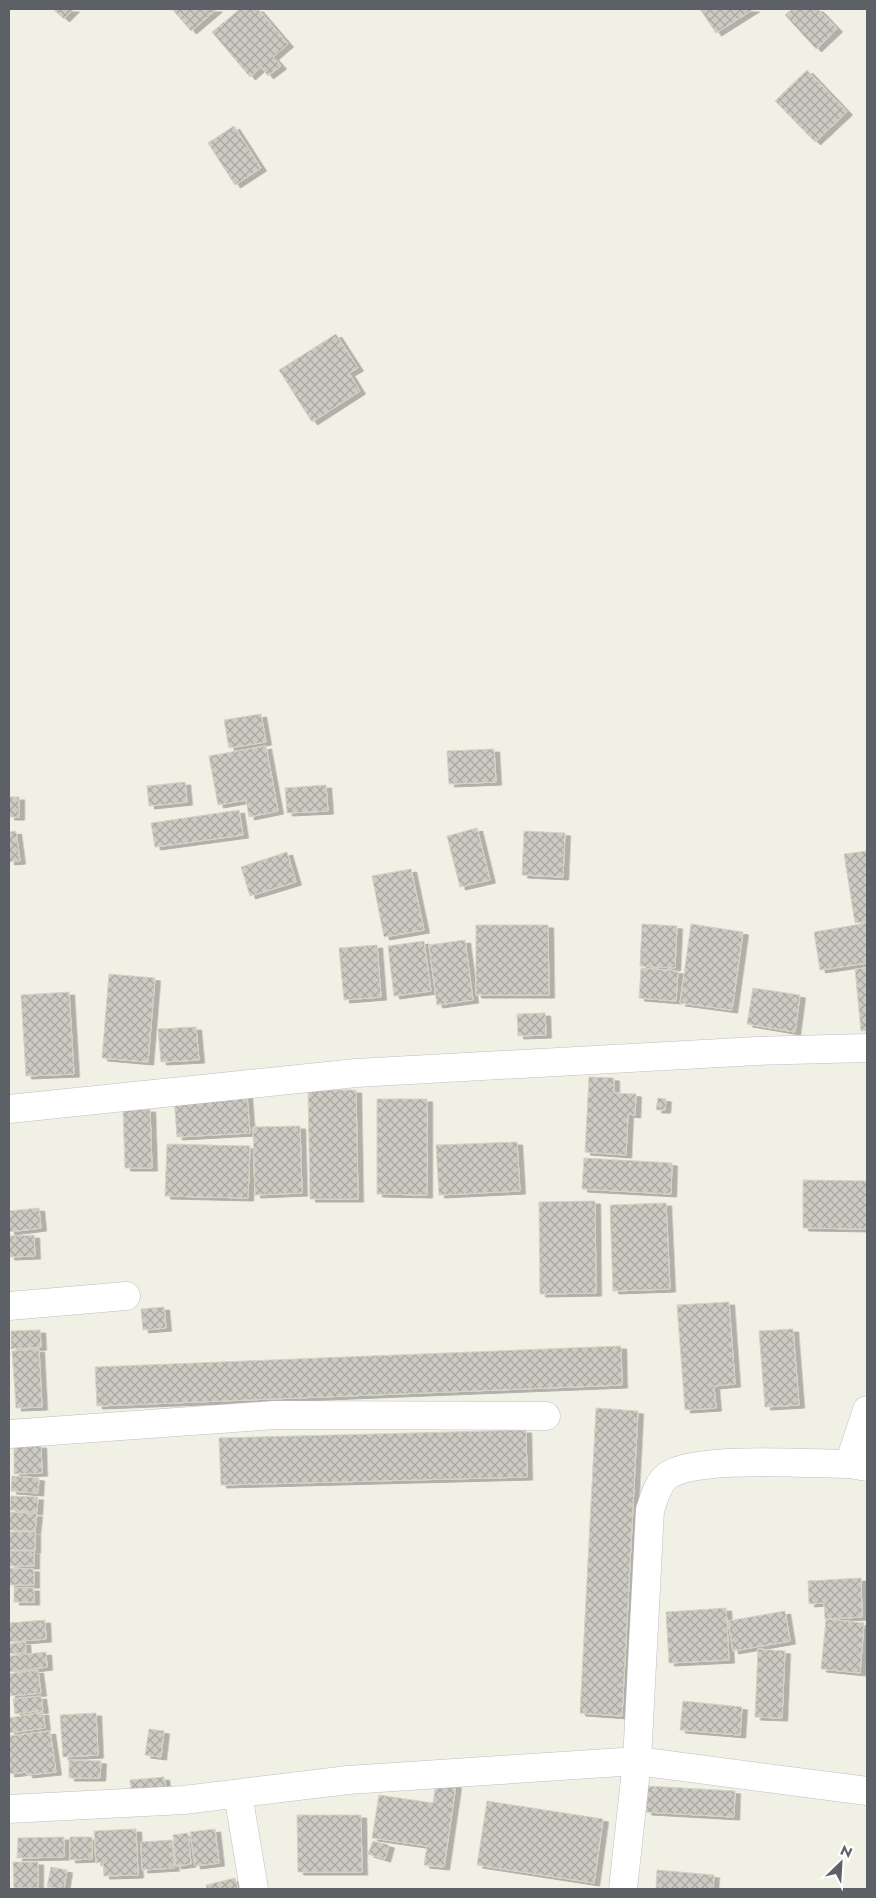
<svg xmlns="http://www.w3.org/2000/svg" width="876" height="1898" font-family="Jost,sans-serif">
  <defs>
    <pattern id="building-cross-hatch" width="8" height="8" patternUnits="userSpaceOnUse" patternTransform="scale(1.25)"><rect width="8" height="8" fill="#cccac2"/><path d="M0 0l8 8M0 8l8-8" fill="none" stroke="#a9a7a1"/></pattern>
    <filter id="shadow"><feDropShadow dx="5.5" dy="3" stdDeviation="0" flood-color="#0004"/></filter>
  </defs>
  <rect width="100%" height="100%" fill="#f1f0e5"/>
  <g fill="url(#building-cross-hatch)" stroke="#d6d3c3" filter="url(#shadow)">
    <path d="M53,9h21l-10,10z"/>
    <path d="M172,9h45l-26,22z"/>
    <path d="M240,9h18l30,35 -15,13 8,9 -13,10 -7,-9 -11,10 -38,-45z"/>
    <path d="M700,9h54l-38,24z"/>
    <path d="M792,9h26l19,20 -21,20 -31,-34z"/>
    <path d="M807,70l40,42 -32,30 -40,-41z"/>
    <path d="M234,126l27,42 -26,17 -27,-42z"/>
    <path d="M336,334l22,34 -9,5 11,18 -48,31 -33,-52z"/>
    <path d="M261,714l5,28 -37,6 -5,-28z"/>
    <path d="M266,746l12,65 -29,6 -3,-17 -28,5 -9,-49z"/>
    <path d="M494,749l2,33 -47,2 -2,-33z"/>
    <path d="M185,782l2,20 -38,4 -2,-20z"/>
    <path d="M326,785l2,26 -41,2 -2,-25z"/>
    <rect x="9" y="797" width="10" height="20"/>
    <path d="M239,810l4,25 -88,12 -4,-24z"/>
    <path d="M477,828l13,52 -30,7 -13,-51z"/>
    <path d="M16,831l4,30 -11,1v-30z"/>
    <path d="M524,831l41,2 -2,44 -41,-2z"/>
    <path d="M867,851v70l-12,2 -11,-69z"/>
    <path d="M287,852l9,30 -46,14 -9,-29z"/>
    <path d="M411,869l13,61 -40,7 -12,-61z"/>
    <path d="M867,923v40l-47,7 -6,-38z"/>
    <path d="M642,924l35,2 -2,42 -35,-2z"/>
    <path d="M691,924l52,8 -11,78 -52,-7z"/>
    <path d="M476,925h72l1,70h-73z"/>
    <path d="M465,940l8,60 -36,5 -8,-60z"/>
    <path d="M424,941l7,50 -37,5 -6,-50z"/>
    <path d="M377,945l4,52 -37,3 -5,-52z"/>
    <path d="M641,968l37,3 -2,30 -37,-3z"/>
    <path d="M867,968v62l-6,1 -6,-62z"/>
    <path d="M109,974l46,4 -7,84 -46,-4z"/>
    <path d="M753,988l47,7 -5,37 -48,-8z"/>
    <path d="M69,992l5,82 -48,2 -5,-81z"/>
    <path d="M545,1013l1,22 -28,1 -1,-22z"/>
    <path d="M196,1027l3,33 -38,2 -3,-33z"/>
    <path d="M589,1077l25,1v15l22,1 -1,21 -7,-1 -2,41 -41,-3z"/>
    <path d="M308,1090h48l2,109h-48z"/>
    <path d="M247,1095l3,38 -73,4 -3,-38z"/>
    <path d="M658,1098l8,1 -1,11h-9z"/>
    <path d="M377,1099h50v96l-50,-1z"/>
    <path d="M150,1109l2,59h-27l-2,-58z"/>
    <path d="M300,1126l2,67 -47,2 -2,-68z"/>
    <path d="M517,1142l3,49 -81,4 -3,-50z"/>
    <path d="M167,1144l83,2 -2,52 -83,-2z"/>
    <path d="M584,1158l88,5 -1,31 -89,-5z"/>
    <path d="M803,1180l64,1v48l-64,-1z"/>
    <path d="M595,1201l1,92 -56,1 -1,-92z"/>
    <path d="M666,1203l4,86 -57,2 -3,-86z"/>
    <path d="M39,1208l2,20 -32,4v-21z"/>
    <path d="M34,1235l1,21 -26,1v-21z"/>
    <path d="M729,1302l6,82 -21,2 2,22 -31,2 -8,-105z"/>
    <path d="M164,1307l2,21 -23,2 -2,-21z"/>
    <path d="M793,1329l6,76 -34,2 -6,-76z"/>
    <path d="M40,1330l1,17 -30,2v-18z"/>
    <path d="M621,1346l1,39 -525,21 -2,-39z"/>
    <path d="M39,1349l3,58 -26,1 -4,-57z"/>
    <path d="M596,1408l42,3 -16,305 -42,-3z"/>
    <path d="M526,1430l1,47 -306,8 -2,-47z"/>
    <path d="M41,1445l1,28 -28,1v-28z"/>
    <path d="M12,1476l27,2 -1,15 -27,-2z"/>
    <path d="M11,1496l27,1 -1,15 -27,-2z"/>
    <path d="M10,1512l27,2 -2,17 -26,-1z"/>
    <rect x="9" y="1532" width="26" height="18"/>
    <rect x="9" y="1551" width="25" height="15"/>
    <path d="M9,1568l25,1v16h-25z"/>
    <path d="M861,1578l1,39 -37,2 -1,-16 -15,1 -1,-23z"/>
    <rect x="14" y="1588" width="20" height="14"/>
    <path d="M726,1608l3,52 -60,3 -3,-51z"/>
    <path d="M785,1611l5,30 -57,10 -5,-30z"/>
    <path d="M826,1619l38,4 -4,50 -39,-4z"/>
    <path d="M45,1620l1,19 -37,3v-19z"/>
    <path d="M25,1642l1,10 -17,2v-10z"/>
    <path d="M758,1649l27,2 -3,67 -27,-1z"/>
    <path d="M46,1652l1,15 -38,5v-16z"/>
    <path d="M38,1670l3,23 -31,3 -1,-22z"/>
    <path d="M41,1696l2,14 -28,4 -2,-15z"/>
    <path d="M683,1701l59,6 -2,28 -60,-5z"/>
    <path d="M43,1712l2,16 -36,5v-15z"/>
    <path d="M96,1713l2,42 -35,2 -3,-42z"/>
    <path d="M149,1729l15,2 -3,26 -16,-2z"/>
    <path d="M50,1731l6,41 -29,3v-3l-18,2v-38z"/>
    <path d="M69,1760l32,1 -1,17h-31z"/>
    <path d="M164,1777l2,15 -34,4 -2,-16z"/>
    <path d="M436,1782l20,3 -12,82 -20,-2 3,-19 -55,-8 7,-43 54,8z"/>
    <path d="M648,1786l87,5 -1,26 -88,-5z"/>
    <path d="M487,1801l116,18 -9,64 -117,-18z"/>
    <path d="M297,1815h64l1,57h-64z"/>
    <path d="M136,1829l2,46 -34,1 -1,-14 -7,1 -2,-32z"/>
    <path d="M215,1829l4,34 -24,3 -5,-34z"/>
    <path d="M188,1833l3,31 -15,2 -3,-31z"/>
    <path d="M64,1837v20l-47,1 1,-20z"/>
    <path d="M70,1837h22v22l-22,1z"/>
    <path d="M172,1840l2,28 -32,2 -1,-28z"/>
    <path d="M373,1841l16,4 -4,14 -17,-5z"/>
    <path d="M13,1862h25v26h-24z"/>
    <path d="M51,1867l16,3 -3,19 -17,-2z"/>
    <path d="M657,1870l57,5 -1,14h-57z"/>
    <path d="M235,1878l3,11h-31l-1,-4z"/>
  </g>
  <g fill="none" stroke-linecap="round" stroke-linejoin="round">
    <g stroke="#bdbec5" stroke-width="29">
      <g id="minor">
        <path d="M9,1109l347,-36 401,-22 110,-3"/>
        <path d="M9,1306l117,-10"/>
        <path d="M9,1434l266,-19 271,1"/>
        <path d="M849,1464l18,-54"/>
        <path d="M238,1794l16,95"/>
        <path d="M9,1809l175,-9 164,-20 289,-19 230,30"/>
        <path d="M623,1889l14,-128 13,-251c4,-11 7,-26 17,-34 28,-21 143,-12 182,-12l18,3"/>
      </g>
    </g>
    <use href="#minor" stroke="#fff" stroke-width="28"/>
  </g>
  <rect width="876" height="1898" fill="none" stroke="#5d6067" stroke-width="20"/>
  <g transform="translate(841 1863) rotate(25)" stroke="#ffffff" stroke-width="4" paint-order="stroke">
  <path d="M0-4L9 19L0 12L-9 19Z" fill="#5d6067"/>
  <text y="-8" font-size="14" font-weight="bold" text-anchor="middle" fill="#5d6067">N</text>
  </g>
</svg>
